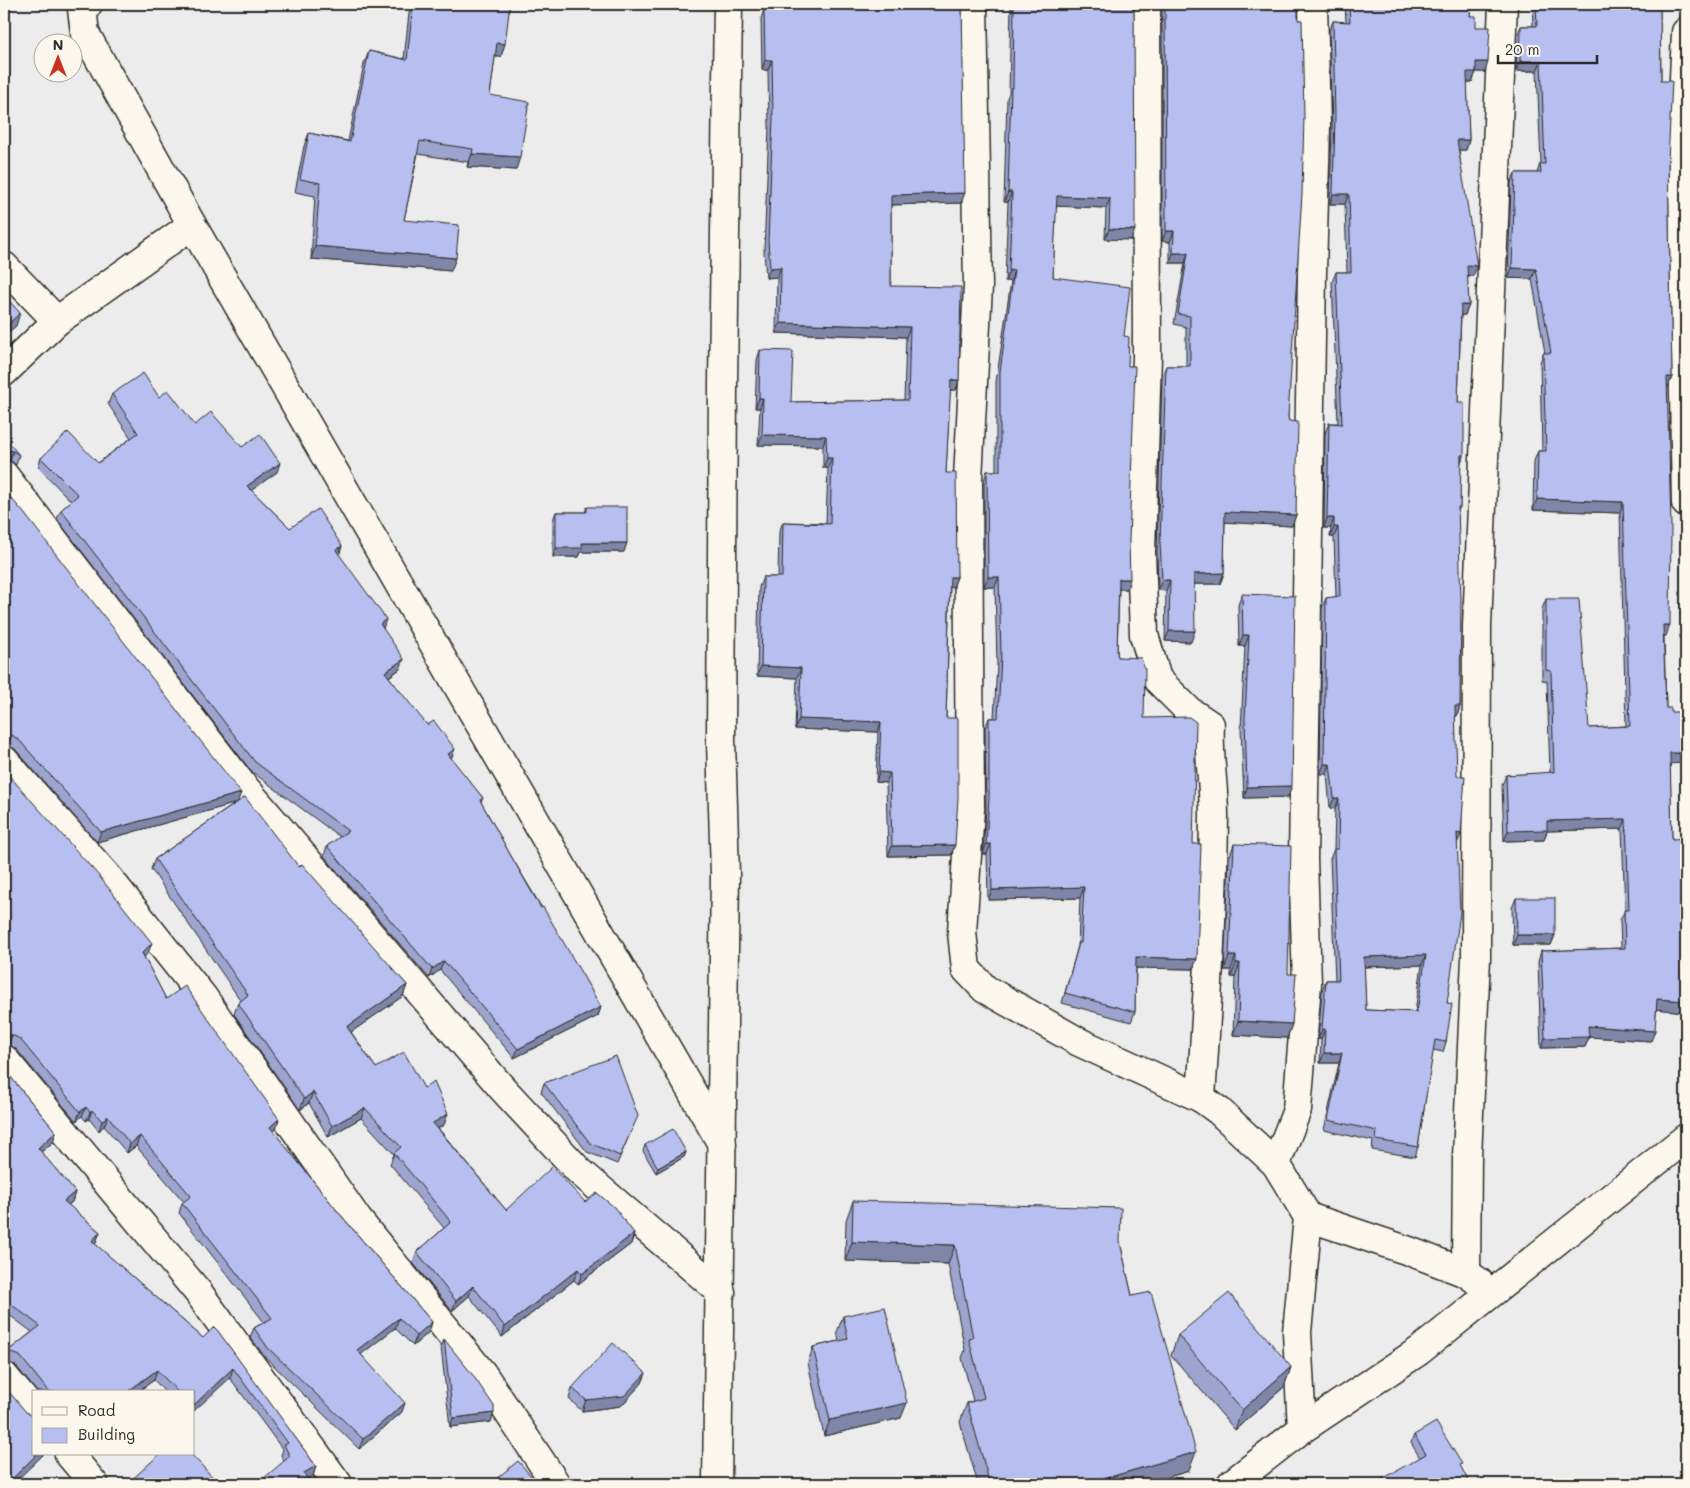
<svg xmlns="http://www.w3.org/2000/svg" width="1690" height="1488" font-family="Mali,sans-serif">
  <rect width="100%" height="100%" fill="#edeced"/>
  <filter id="ink" filterUnits="userSpaceOnUse"><feTurbulence type="fractalNoise" baseFrequency=".02" numOctaves="2"/><feDisplacementMap in="SourceGraphic" scale="10" xChannelSelector="R" yChannelSelector="G"/><feConvolveMatrix kernelMatrix="1 2 1 2 8 2 1 2 1" color-interpolation-filters="sRGB"/></filter>
  <g filter="url(#ink)">
    <g fill="none" stroke-linecap="round" stroke-linejoin="round">
      <g stroke="#2b2b2b" stroke-width="31">
        <g id="minor">
          <path d="M88,4l-6,5 3,24 107,192 530,919"/>
          <path d="M973,4l5,282 -10,193 2,330 -8,123 4,37 19,20 94,53 122,56 18,13 57,53 32,53 -11,115 5,97"/>
          <path d="M1146,4l1,352 -6,196 3,83 13,44 32,32 21,14c-2,30 4,60 4,91 -1,94 -7,188 -13,282"/>
          <path d="M1686,32l-6,139 6,332"/>
          <path d="M4,266l53,55"/>
          <path d="M4,372l53,-51 135,-96"/>
          <path d="M4,475l236,307 262,306 77,83 142,121"/>
          <path d="M4,760l103,116 96,121 155,223 124,153 74,111"/>
          <path d="M4,1059l194,233 140,192"/>
          <path d="M1276,1164l21,-54 10,-126 -4,-125 9,-587 4,-146 -3,-122"/>
          <path d="M1308,1217l101,34 57,22 13,9"/>
          <path d="M1466,1273l1,-116 9,-199 1,-332 26,-622"/>
          <path d="M4,1376l30,36"/>
          <path d="M69,1454l25,30"/>
          <path d="M717,1484l8,-610 -4,-133 2,-357 5,-380"/>
          <path d="M1231,1484l71,-55 117,-78 267,-213"/>
        </g>
      </g>
      <use href="#minor" stroke="#fbf7ec" stroke-width="28"/>
    </g>
    <g fill="#9da4ce" stroke="#2b2b2b" fill-rule="evenodd">
      <path d="M412,4h98l-9,53h-6l-5,38 26,75 -49,-3 1,-5 -50,-8 -14,66 47,51 -140,-12 4,-63 -20,-4 9,-46 5,-13 39,8 16,-77 5,-13 35,8 5,-46z"/>
      <path d="M841,4h121l-1,199 -70,2v81l68,94 -3,10h-6l-4,83 11,104 -4,10h-3l-4,131 5,137 -63,1 -2,-73 -10,-1 2,-50 -83,-3 2,-51 -40,-2 2,-89 4,-10h15l1,-45 4,-10 43,1 2,-55h-5v-22l-65,-1 2,-37h-5l2,-48 3,-10 31,52 113,-2 2,-63 -130,-4 1,-56 -11,1 -2,-27 5,-124 -1,-57h-6l-1,-51 3,-10 77,-2z"/>
      <path d="M1011,4h123l-3,236 -26,-1 1,-31 -50,-2 -3,71 71,59 3,253h-8l-2,64 1,4 26,61 49,126v125l-57,-1 -1,44 -4,10 -69,-19 16,-57 2,-48 -92,2 -1,-46h-4l3,-45 -1,-81 4,-10h5l3,-54 -2,-77h-11v-106l3,-10h9v-89l15,-101h-6l3,-79h-4l3,-104 2,-5z"/>
      <path d="M1162,4h136l-10,413 8,98 -4,11 -67,-4 -1,51 -4,11h-26l-3,58 -26,-1 1,-50 -8,-1 -1,-38 5,-176 4,-10h20v-39l-12,-3 11,-61h-15v-21l-8,-1z"/>
      <path d="M1345,4h126l-1,12 6,11 9,45h-9l-4,10h-5l2,58 -3,10h-7l14,126h-6l2,29 -4,10h-4l-3,87 2,62v43l-2,4 2,195 -3,10h-2l2,127 -10,160 -1,39 -3,10 -10,-2 -15,97 -3,10 -43,-7 1,-9 -49,-11 15,-67h-19l1,-24h-3l4,-49 4,-10h9l-5,-121 4,-10 1,-40 -5,-1 -3,-34h-7l2,-166 4,-10 10,-1 -2,-60h-4l1,-9h-7l1,-95 4,-10h9l-6,-141 4,-10h11l-2,-68h-15l2,-78 -3,-95 4,-10 13,1zM1422,965l-7,47 -49,-2 -2,-43z"/>
      <path d="M1532,4h154l-26,3 1,74 7,80 4,216 -4,10h-1l-1,249h-2l2,72 4,55 2,76 14,173 -29,-3 -6,32 -62,-4 -4,10 -44,1 -3,-86 3,-11 80,-3 -1,-28 5,-10 -3,-81 -75,2 -3,9 -40,1 -2,-56 4,-10 44,-2 -3,-92 -5,-1v-71l4,-10 43,129 37,-2 -6,-213 -87,-3 1,-49 4,-10h4l-2,-88 3,-10h2l-13,-74 -24,-1 3,-95 4,-10h22l3,-9h1l-4,-93h-21l1,-35 4,-10h12z"/>
      <path d="M112,394l47,3 36,28 47,22 35,25 -26,18 39,38 52,18 -3,9 44,74 17,40 -11,8 62,82 32,39 -2,4 30,54 90,151 -3,9 -84,42 -74,-88 -11,8 -105,-122 3,-10 13,-9 -89,-66 -194,-252 4,-9 10,-9 -33,-34 3,-9 57,5 33,-25 -23,-34z"/>
      <path d="M4,440l15,15 -3,10 -6,-5z"/>
      <path d="M4,490l233,312 62,65 108,118 -4,11 -52,36 25,36 68,57 -6,3 68,82 79,-8 49,31 -3,11 -53,40 -4,-4 -72,57 -33,-41 -17,15 -39,-48 4,-11 27,-24 -54,-64 4,-10 -33,-36 -33,19 -19,-34 -9,7 -66,-96 4,-11 3,-2 -90,-132 4,-10 81,-56 -139,39 -82,-93 -7,-4z"/>
      <path d="M587,507l37,45h-43l-2,5h-26v-37l3,-8h29z"/>
      <path d="M1242,594l46,203 -44,1 -3,-69 4,-83h-6l-1,-41z"/>
      <path d="M4,770l144,183 -4,4 22,42 110,130 -3,2 66,82 93,109 -3,10 -16,14 -18,-18 -34,26 41,58 -43,37 -94,-92 -15,-20 4,-9 10,-6 -85,-109 3,-10 2,-1 -48,-56 -9,7 -23,-27 -5,5 -10,-12 -3,2 -4,-5 -6,5 -60,-72 -7,-5h-5z"/>
      <path d="M1234,844l54,130 4,50 -5,14 -54,-3 2,-58h-4v-7h-7l5,-112z"/>
      <path d="M1516,898l39,37 -4,10h-38l-1,-37z"/>
      <path d="M4,1069l52,63 -3,10 -12,10 34,40 -3,10 -4,3 32,27 -4,10 -1,2 108,94 11,-11 102,139 -3,10 -29,-15 -3,-6 2,-5 -53,-72 -36,14h-29l-11,-12 -17,12h-100l-21,-26 -12,-5 4,-10 24,-19 -28,-21z"/>
      <path d="M544,1083l90,41 -17,40 -30,-12 -46,-60z"/>
      <path d="M645,1145l41,7 -2,5 -28,16 -13,-22z"/>
      <path d="M853,1201l267,41 12,54 57,175 -45,13h-166l-18,-62 7,-19 6,-2 -11,-43 3,-8 -17,-86 -103,-3 1,-41z"/>
      <path d="M843,1316l58,102 -77,18 -16,-73 5,-16 26,-6 -2,-9z"/>
      <path d="M1178,1335l113,32 -7,20 -49,43 -64,-75z"/>
      <path d="M444,1339l47,83 -41,5 -9,-80z"/>
      <path d="M646,1373l-4,10 -21,23 -39,5 -13,-12 3,-11z"/>
      <path d="M1414,1435l47,32 -41,-9 -9,-15z"/>
    </g>
    <g fill="#8086a8" stroke="#2b2b2b">
      <path d="M1658,4h28v4l-30,-1z"/>
      <path d="M497,43l8,1 -4,13 -9,-1z"/>
      <path d="M765,60h7l-4,10h-6z"/>
      <path d="M1520,61h21l-4,10h-21z"/>
      <path d="M1476,62h12l-3,10h-9l-4,10h-9l4,-10z"/>
      <path d="M1457,140h12l-3,10h-12z"/>
      <path d="M472,154l48,3 -4,13 -49,-3z"/>
      <path d="M1008,192h4l-4,10h-4z"/>
      <path d="M965,193l-4,10 -74,2 4,-10z"/>
      <path d="M1333,194h16l-4,10h-15z"/>
      <path d="M1057,196l53,2 -4,10 -53,-2z"/>
      <path d="M1109,229l26,1 -4,10 -26,-1z"/>
      <path d="M1166,231h8l-4,11 -8,-1z"/>
      <path d="M315,246l141,12 -5,13 -140,-12z"/>
      <path d="M1173,253h15l-3,10h-15z"/>
      <path d="M1467,265l10,1 -4,10 -10,-1z"/>
      <path d="M781,267l-4,10 -11,1 4,-10z"/>
      <path d="M1512,268l24,1 -4,10 -24,-1z"/>
      <path d="M1014,270l-3,11h-6l4,-10z"/>
      <path d="M1461,305h8l-4,10h-8z"/>
      <path d="M20,313l-4,13 -12,10v-8z"/>
      <path d="M780,323l130,4 -4,10 -130,-4z"/>
      <path d="M1667,377h5l-4,10h-5z"/>
      <path d="M951,380h8l-3,10h-9z"/>
      <path d="M759,398h4l-3,10h-5z"/>
      <path d="M762,435l64,1 -3,10 -65,-1z"/>
      <path d="M4,450l9,1 -3,9h-6z"/>
      <path d="M1461,455h3l-4,10z"/>
      <path d="M827,458h5l-4,10h-5z"/>
      <path d="M280,463l-3,9 -33,24 3,-10z"/>
      <path d="M1537,499l86,3 -3,11 -87,-3z"/>
      <path d="M1225,512l71,3 -4,11 -71,-4z"/>
      <path d="M1327,518h7l-3,10h-7z"/>
      <path d="M1334,527h4l-4,10h-4z"/>
      <path d="M582,543h45l-3,9h-43l-2,5h-26l3,-9z"/>
      <path d="M342,546l-3,10 -3,-6z"/>
      <path d="M1224,573l-4,11h-30l4,-10z"/>
      <path d="M950,577h7l-4,10h-6z"/>
      <path d="M988,577h11l-4,10h-11z"/>
      <path d="M1119,579h11l-3,10h-12z"/>
      <path d="M1162,580h8l-4,11 -8,-1z"/>
      <path d="M386,619l-3,10 -3,-5z"/>
      <path d="M1663,625h7l-4,11h-6z"/>
      <path d="M1169,631h26l-4,11 -26,-1z"/>
      <path d="M1243,635h6l-4,11h-6z"/>
      <path d="M404,659l-4,10 -18,12 3,-9z"/>
      <path d="M761,666l40,2 -4,10 -40,-2z"/>
      <path d="M1455,706h5l-3,10h-6z"/>
      <path d="M799,719l82,3 -3,10 -83,-3z"/>
      <path d="M4,735h8l-4,10h-4z"/>
      <path d="M455,749l-4,10 -3,-5z"/>
      <path d="M1670,753h16v10l-20,1z"/>
      <path d="M1324,764h6l-3,10h-7z"/>
      <path d="M879,772l11,1 -4,10 -10,-1z"/>
      <path d="M1292,786l-4,11 -44,1 3,-11z"/>
      <path d="M241,793l-4,10 -140,39 4,-10z"/>
      <path d="M1334,798l5,1 -4,10 -5,-1z"/>
      <path d="M1626,819l-4,10 -75,2 -3,9 -40,1 4,-10 39,-10z"/>
      <path d="M1457,833l4,1 -4,10z"/>
      <path d="M986,844h5l-4,10h-4z"/>
      <path d="M955,845l-4,10 -63,1 4,-10z"/>
      <path d="M1084,887l-4,11 -92,2 4,-10z"/>
      <path d="M1517,935h38l-4,10h-38z"/>
      <path d="M152,943l-4,10 -9,10 3,-10z"/>
      <path d="M1426,955l-4,10 -62,2 4,-10z"/>
      <path d="M1229,956h7l-5,14h-7z"/>
      <path d="M1136,957l61,2 -4,10 -61,-1z"/>
      <path d="M444,961l-4,9 -11,8 3,-9z"/>
      <path d="M1236,963h4l-5,14h-4z"/>
      <path d="M407,985l-4,11 -59,41 3,-10z"/>
      <path d="M1657,999l29,2v11l-32,-3z"/>
      <path d="M601,1007l-3,9 -84,42 4,-9z"/>
      <path d="M1238,1021l54,3 -5,14 -54,-3z"/>
      <path d="M1588,1026l67,5 -4,10 -62,-4 -4,10 -44,1 4,-10z"/>
      <path d="M1322,1029h3l-4,10h-3z"/>
      <path d="M4,1034l8,1 -3,9h-5z"/>
      <path d="M1324,1053h18l-3,10h-19z"/>
      <path d="M313,1092l-4,11 -9,7 4,-11z"/>
      <path d="M86,1107l-4,9 -6,5 4,-9z"/>
      <path d="M365,1108l-4,10 -33,19 4,-11z"/>
      <path d="M92,1110l-3,9 -3,2 4,-9z"/>
      <path d="M448,1114l-4,11 -15,8 4,-10z"/>
      <path d="M108,1116l-4,10 -5,5 3,-10z"/>
      <path d="M279,1119l-3,10 -10,7 4,-9z"/>
      <path d="M56,1132l-3,10 -18,15 3,-9z"/>
      <path d="M140,1136l-4,10 -9,7 3,-9z"/>
      <path d="M686,1152l-2,5 -28,16 2,-5z"/>
      <path d="M75,1192l-3,10 -12,9 4,-10z"/>
      <path d="M100,1232l-4,10 -8,9 4,-10z"/>
      <path d="M634,1233l-3,11 -53,40 4,-10z"/>
      <path d="M852,1242l103,3 -7,19 -103,-3z"/>
      <path d="M578,1269l-4,11 -72,57 3,-10z"/>
      <path d="M473,1286l-4,10 -17,15 4,-10z"/>
      <path d="M399,1318l-4,10 -41,32 3,-10z"/>
      <path d="M432,1322l-3,10 -16,14 3,-10z"/>
      <path d="M1291,1367l-7,20 -49,43 7,-20z"/>
      <path d="M233,1368l-3,10 -36,33v-6z"/>
      <path d="M157,1370l-3,10 -17,12h-10z"/>
      <path d="M646,1373l-4,10 -21,23 -39,5 4,-11z"/>
      <path d="M405,1403l-3,9 -43,37 4,-10z"/>
      <path d="M907,1403l-6,15 -77,18 6,-16z"/>
      <path d="M494,1413l-3,9 -41,5 3,-9z"/>
      <path d="M1196,1452l-7,19 -45,13h-58z"/>
      <path d="M37,1454h7l-31,30h-6z"/>
      <path d="M316,1466l-3,10 -13,7 4,-10z"/>
    </g>
    <g fill="#b7bff0" stroke="#2b2b2b" fill-rule="evenodd">
      <path d="M413,4h97l-5,40 -8,-1 -7,52 39,7 -9,55 -48,-3 1,-5 -53,-8 -16,79 55,5 -3,33 -141,-12 5,-63 -20,-4 9,-46 41,9 19,-91 38,9z"/>
      <path d="M845,4h117l3,189 -74,2v91l70,1 -2,93h-8l-5,93h10l1,104h-7l-4,141h12v80l-3,47 -63,1 -2,-73 -11,-1 2,-50 -82,-3 2,-51 -40,-2 2,-89h19l1,-55 47,2 2,-66h-5l-1,-22 -64,-1 1,-37h-4l1,-48 33,1 -2,51 117,-2 2,-73 -130,-4 1,-56 -11,1 -2,-27 5,-124 -1,-57h-7l-1,-51 82,-2z"/>
      <path d="M1014,4h120l1,226 -26,-1 1,-31 -53,-2 -4,81 77,10 -6,49 5,1 -1,29h7l-6,175 1,38h-11l-2,74 1,4 23,1 4,12 -1,48 45,-1 7,5 -3,122h8l-4,115 -61,-2 -1,55 -70,-19 14,-50h2l3,-56 -92,3 -1,-46h-5l3,-45v-81h9l3,-64 -2,-77h-11l-1,-106h13v-99l14,-102 -5,1 3,-79h-4l3,-104h2z"/>
      <path d="M1165,4h133v16h4l2,96 -2,78 -14,223 1,4 9,1 -2,93 -71,-3 -1,61 -30,1 1,57h-26l1,-51h-8l-2,-38 6,-176h24v-50l-12,-2 10,-61h-15l1,-22h-8z"/>
      <path d="M1349,4h122l-1,12h6v11h14l-2,35h-12v10h-9l2,68h-12l20,126 -10,-1 2,40h-8l-3,97h6v53h-3l-1,52h-2l3,92 -1,107h-5l2,70h8l-4,58 -4,-1 3,80 -13,90 5,1 -6,38 -11,-2 -17,107 -42,-7 1,-9 -49,-11 14,-67h-18l1,-24h-3l4,-49h13l-5,-131h4l1,-50 -5,-1 -4,-34h-6l2,-166 14,-2 -2,-69h-4v-9h-7l2,-95 13,1 -6,-152h15l-2,-78h-16l2,-78 -2,-95 17,1zM1426,955l-9,57 -51,-2 -2,-53z"/>
      <path d="M1536,4h124l1,77h11l-4,80 4,216h-5l4,149 -1,99h-7l3,83h5v4h15v41h-16l2,86 14,-1v163l-29,-2 -2,32 -67,-5 1,11 -44,1 -4,-87 84,-3 -1,-38h5l-3,-91 -79,2v9l-39,1 -2,-56 48,-3 -3,-101 -5,-1v-71h33l10,129 41,-2 -7,-224 -86,-3 1,-48h8l-3,-98h8l-15,-84 -24,-1 3,-95h26l-1,-9h5l-4,-103h-21l1,-35h16z"/>
      <path d="M4,295l16,18 -16,15z"/>
      <path d="M143,373l16,24 9,-7 27,35 16,-13 31,35 18,-13 20,29 -33,23 43,42 28,-19 24,37 -6,4 50,69 -6,5 24,35 -19,13 42,53 7,-4 21,28 -7,5 35,44 -3,2 31,56 30,52 2,-1 58,100 -83,42 -74,-88 -12,8 -105,-123 21,-15 -93,-69 -194,-252 17,-15 -37,-37 27,-26 30,31 40,-30 -26,-39z"/>
      <path d="M5,438l14,17 -6,-4 -9,-1v-10z"/>
      <path d="M4,490l20,23 217,280 -140,39 -82,-92 -7,-5h-8z"/>
      <path d="M587,507h40v36h-45v5h-26v-36h31z"/>
      <path d="M1242,594l53,2 -3,190 -45,1 -2,-69 4,-83h-6z"/>
      <path d="M4,770l95,106 53,67 -10,10 24,46 19,-13 94,133 -9,8 69,86 93,109 -16,14 -17,-18 -42,32 48,53 -42,36 -95,-91 -14,-20 18,-10 -90,-115 9,-7 -51,-60 -10,8 -22,-28 -6,5 -10,-11 -2,2 -4,-5 -6,5 -60,-73 -8,-4 -8,-1z"/>
      <path d="M245,797l54,70 3,-3 105,121 -60,42 29,41 28,-16 20,36 10,-6 14,32 -15,9 73,87 46,-43 33,35 12,-9 17,14 20,26 -52,41 -4,-5 -73,58 -32,-41 -17,15 -39,-49 34,-30 -57,-69 7,-6 -36,-39 -33,18 -19,-34 -9,7 -66,-96 10,-8 -93,-136z"/>
      <path d="M1234,844l57,2 -3,128h8l-4,50 -54,-3 2,-58h-4v-7h-7z"/>
      <path d="M1516,898h39v37h-38z"/>
      <path d="M616,1056l22,60 -18,40 -30,-13 -46,-60z"/>
      <path d="M4,1069l52,63 -18,16 37,44 -11,9 36,31 -8,9 111,97 11,-11 4,4 98,135 -12,7 6,11h-53l33,-28 -6,-11 4,-2 -55,-75 -39,37v-13h-16l-21,-22 -30,22h-78l-29,-36 -12,-5 32,-25 -36,-27z"/>
      <path d="M673,1129l13,23 -28,16 -13,-23z"/>
      <path d="M853,1201l268,7 -1,34 12,54 19,-4 45,160 -110,32h-96l-23,-81 17,-5 -15,-59 4,-1 -18,-93 -103,-3z"/>
      <path d="M1229,1293l62,74 -49,43 -64,-75z"/>
      <path d="M885,1307l22,96 -77,17 -17,-73 35,-8 -5,-23z"/>
      <path d="M444,1339l28,35 22,32v7l-41,5z"/>
      <path d="M613,1343l33,30 -22,23 -38,4 -14,-12z"/>
      <path d="M4,1386l22,26 8,5v37h3l-30,30h-3z"/>
      <path d="M1436,1422l26,42 -2,1 10,19h-97l53,-30 -12,-19z"/>
      <path d="M160,1454h31l28,30h-92z"/>
      <path d="M518,1461l19,22 -1,1h-46z"/>
      <path d="M1364,1479l2,5h-14z"/>
    </g>
  </g>
  <rect width="1690" height="1488" fill="none" stroke="#fbf7ec" stroke-width="20"/>
  <rect x="10" y="10" width="1670" height="1468" fill="none" stroke="#2b2b2b" stroke-width="2" filter="url(#ink)"/>
  <rect x="32" y="1390" width="162" height="65" fill="#fbf7ec" stroke="#a8a59f"/>
  <rect x="42" y="1407" width="25" height="8" fill="#fbf7ec" stroke="#a8a59f"/>
  <text x="78" y="1416" font-size="15" fill="#2b2b2b">Road</text>
  <rect x="42" y="1428" width="25" height="15" fill="#b7bff0" stroke="#a8a59f"/>
  <text x="78" y="1440" font-size="15" fill="#2b2b2b">Building</text>
  <g transform="translate(58 58)"><circle r="24" fill="#fbf7ec" stroke="#a8a59f"/>
  <path d="M0-4L9 19L0 12L-9 19Z" fill="#c8321e"/>
  <text y="-8" font-size="14" font-weight="bold" text-anchor="middle" fill="#2b2b2b">N</text>
  </g>
  <path d="M1498 55v8h99v-8" fill="none" stroke="#2b2b2b" stroke-width="2.5"/>
  <text x="1505" y="55" font-size="15" fill="#2b2b2b" stroke="#fbf7ec" stroke-width="4" paint-order="stroke">20 m</text>
</svg>
